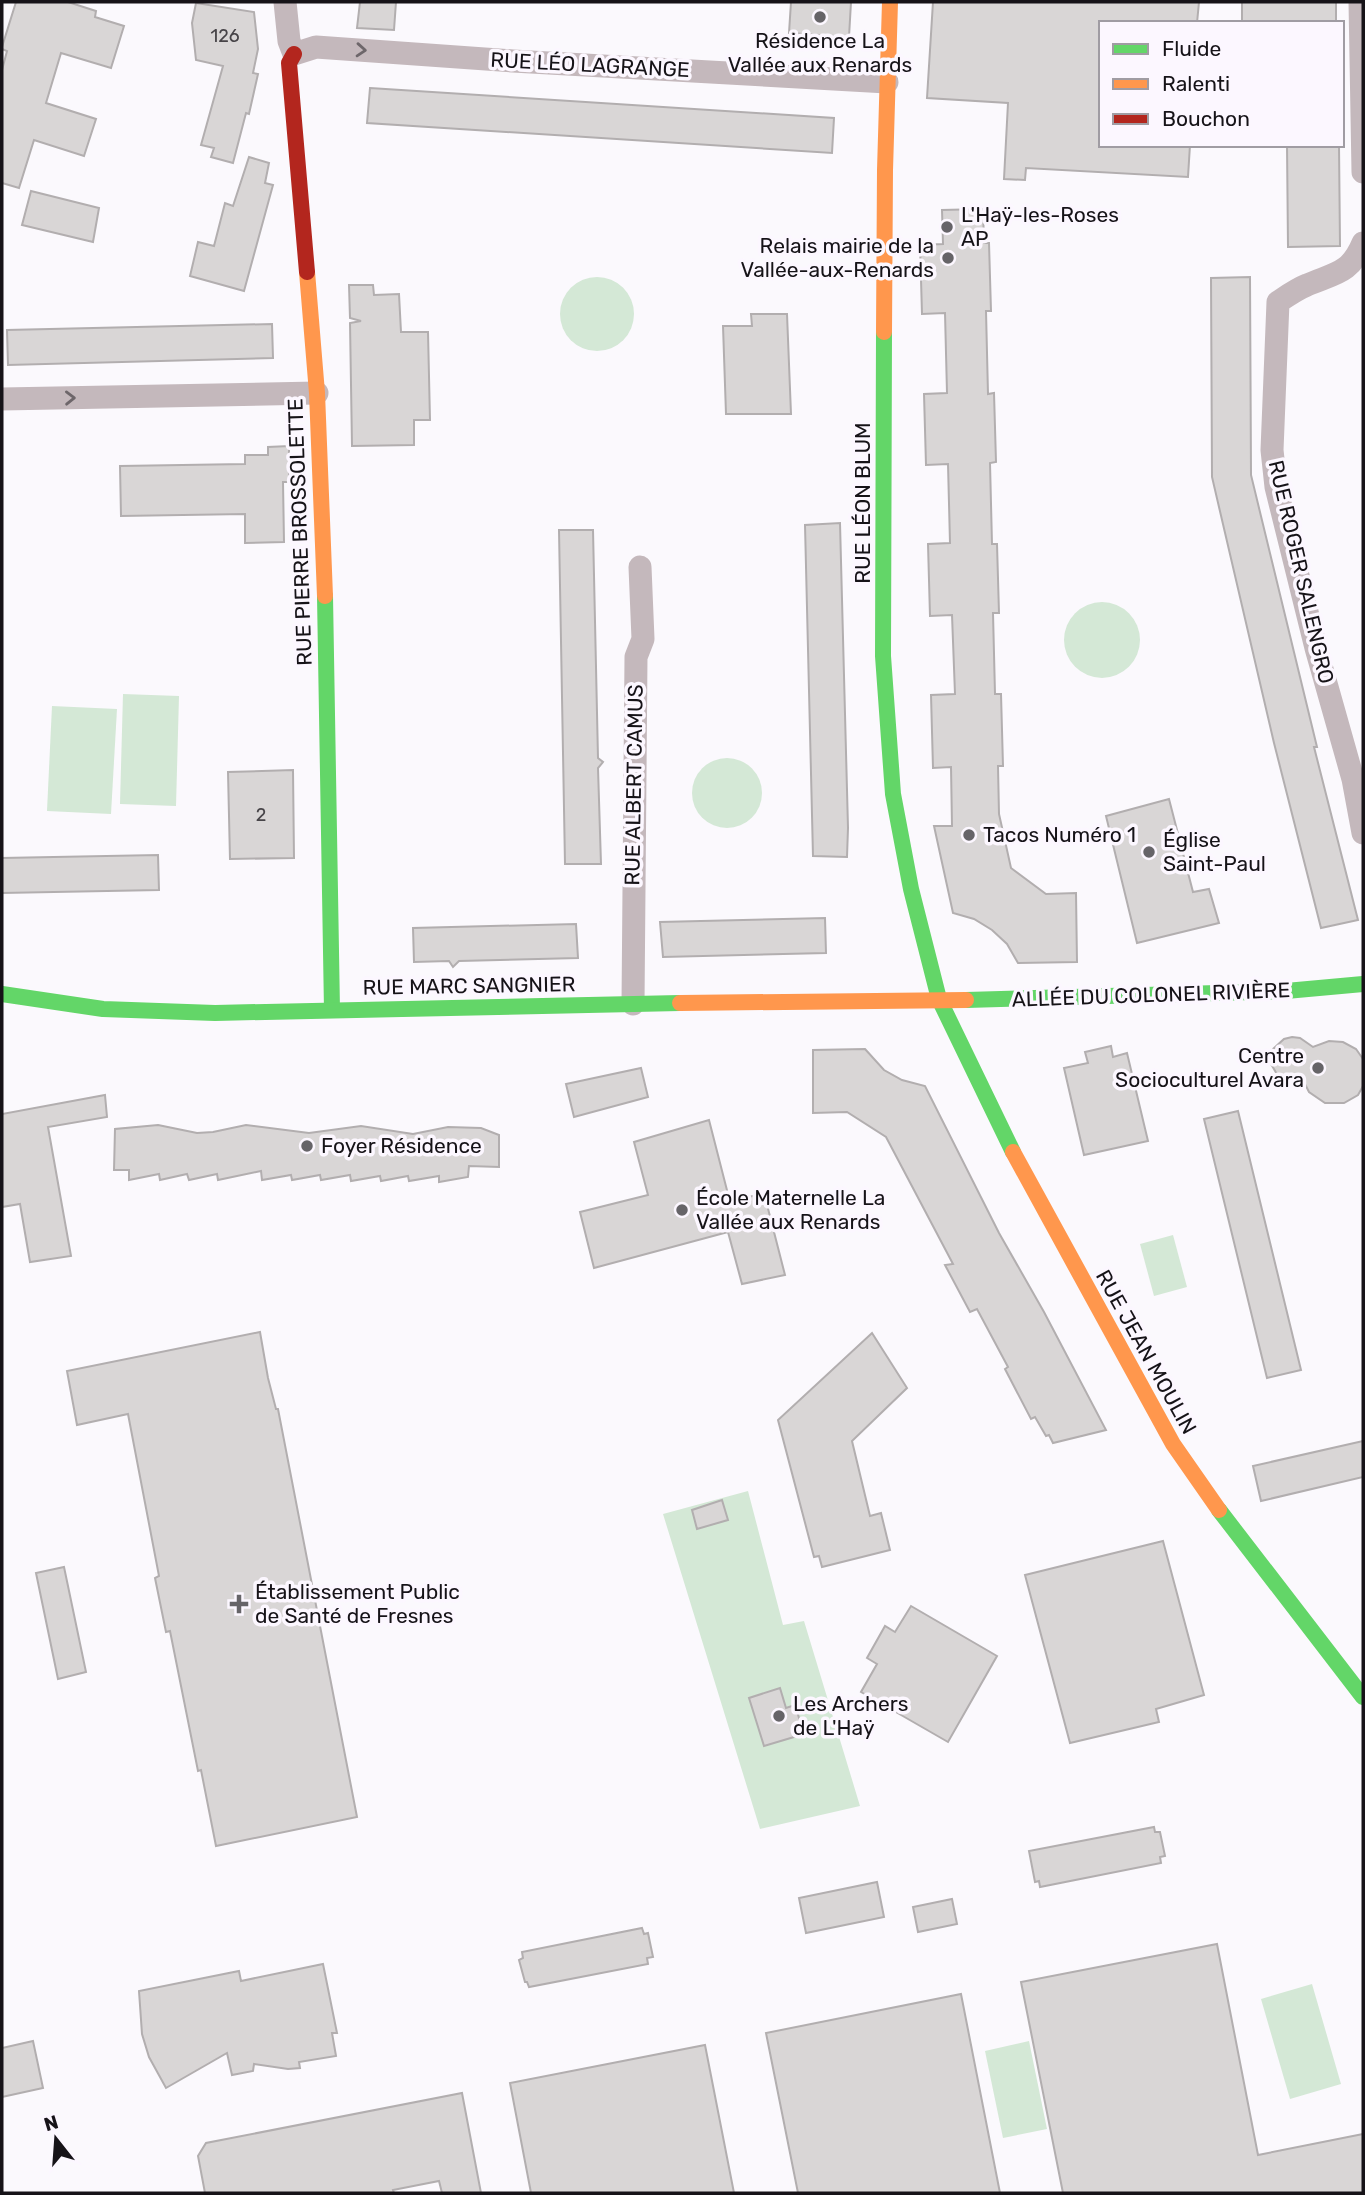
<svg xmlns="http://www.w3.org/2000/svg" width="1365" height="2195" font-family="Rubik,sans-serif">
  <rect width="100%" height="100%" fill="#fbf9fd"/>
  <g fill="#d4e8d6">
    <circle cx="597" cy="314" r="37"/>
    <circle cx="1102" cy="640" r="38"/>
    <path d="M123,694l56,2 -3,110 -56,-2z"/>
    <path d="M52,706l65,3 -6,105 -64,-3z"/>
    <circle cx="727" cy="793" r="35"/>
    <path d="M1173,1235l14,52 -33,9 -14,-52z"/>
    <path d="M748,1491l35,134 21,-4 56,185 -100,23 -97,-315z"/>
    <path d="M1312,1984l29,100 -51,15 -29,-100z"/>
    <path d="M1029,2041l18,88 -44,9 -18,-87z"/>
  </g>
  <g fill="#d9d6d6" stroke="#b2aeaf" stroke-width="2">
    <path d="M16,2h52l28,9 -1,6 29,9 -13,42 -50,-15 -15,50 50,16 -12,37 -50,-16 -15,48 -17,-5v-113l5,-19 -5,-2v-2z"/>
    <path d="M360,2h36l-2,28 -37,-2z"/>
    <path d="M791,2h60l-2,35 -60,-4z"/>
    <path d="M933,2h266l-2,21h-96v122h89l-2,32 -162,-9 -1,12 -21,-1 4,-76 -81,-5z"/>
    <rect x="1242" y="2" width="94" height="21"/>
    <path d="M196,3l58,9 4,37 -5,24 5,1 -9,40 -3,-1 -13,50 -22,-6 3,-9 -13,-3 22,-79 -27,-6 -4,-37z"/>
    <path d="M370,88l464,30 -2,35 -465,-30z"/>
    <path d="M1287,145h52l1,101 -52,1z"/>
    <path d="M249,157l20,6 -4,20 8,2 -29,106 -54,-15 8,-34 16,4 11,-43 8,3z"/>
    <path d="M31,191l68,17 -6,34 -71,-17z"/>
    <path d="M983,209l1,34h5l2,68h-5l2,83 6,-1 2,69 -6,1 2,81h5l2,69h-6l2,81h6l2,72h-5l1,48 12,54 35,26 30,-1 1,69 -59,1 -11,-19 -15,-14 -18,-11 -21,-6 -19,-87h18l-1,-59 -18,1 -2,-73 24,-1 -3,-79 -22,1 -2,-72 22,-1 -2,-79 -22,1 -2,-71 23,-1 -2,-80 -23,1 -2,-69 23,-1 -1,-34z"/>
    <path d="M1250,277l1,198 66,272h-3l44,173 -37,8 -47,-185 -62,-266 -1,-199z"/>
    <path d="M349,285h24l1,10 25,-1 2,38h27l2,88h-16v25l-62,1 -2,-123 11,-2 -11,-3z"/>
    <path d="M751,314h36l4,100h-65l-3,-88h29z"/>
    <path d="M272,324l1,34 -265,7 -1,-35z"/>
    <path d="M289,446v36h-6l1,60 -39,1v-29l-124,2 -1,-50 125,-2v-9h23v-8z"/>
    <path d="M840,523l8,305 -1,29 -34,-1 -8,-331z"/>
    <path d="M559,530h34l5,228 5,4 -5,6 3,96h-36z"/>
    <path d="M293,770l1,88 -64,1 -2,-87z"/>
    <path d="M1169,799l24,93 16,-3 10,34 -82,20 -31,-127z"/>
    <path d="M158,855l1,35 -157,3v-35z"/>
    <path d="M825,918l1,35 -163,4 -3,-35z"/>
    <path d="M576,924l2,34 -119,3 -6,6 -4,-6 -35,1 -1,-34z"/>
    <path d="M1292,1037l8,1 13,9 16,-6 14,1 13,7 7,10v27l-5,9 -14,8h-19l-16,-11 -6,-12 -12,2 -13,-6 -7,-12 2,-15 11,-10z"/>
    <path d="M1111,1046l2,11 14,-4 21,88 -64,14 -20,-87 24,-5 -3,-11z"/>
    <path d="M865,1049l19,21 18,10 23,6 74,147 45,79 62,118 -53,13 -4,-8 -3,1 -11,-19 -4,2 -26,-50 3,-2 -31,-58 -7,3 -25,-47 8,-1 -67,-127 -39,-25 -34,1v-63z"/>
    <path d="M641,1068l7,29 -74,20 -8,-33z"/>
    <path d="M105,1095l2,22 -59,10 23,129 -41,6 -10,-58 -18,3v-93z"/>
    <path d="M1238,1111l63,259 -34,8 -63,-259z"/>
    <path d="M709,1120l21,82 34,-9 21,82 -43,9 -14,-52 -134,36 -14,-56 68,-17 -14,-53z"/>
    <path d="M158,1125l39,8 16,-1 33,-7 63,8 52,-7 52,8 35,-7 33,1 18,7v32l-30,-1 -1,11 -29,5v-6l-30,5 -1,-5 -27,5 -1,-5 -29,5 -1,-6 -29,5 -1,-5 -28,5 -1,-5 -29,5 -1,-9 -43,9 -1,-6 -28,6 -2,-6 -27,6 -1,-6 -30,6v-10h-15l1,-41z"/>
    <path d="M260,1332l8,46 8,31h2l79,408 -141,29 -15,-76 -3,1 -28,-140 -4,1 -11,-54 4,-2 -31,-162 -51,11 -10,-54z"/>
    <path d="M872,1333l35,55 -55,53 18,75 11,-3 9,37 -68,17 -3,-11 -5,1 -36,-137z"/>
    <path d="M1363,1441v36l-102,24 -8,-35z"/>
    <path d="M722,1500l6,20 -31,9 -5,-19z"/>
    <path d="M1163,1541l41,154 -48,14 3,13 -89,21 -45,-168z"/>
    <path d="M64,1567l22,105 -28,7 -22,-106z"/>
    <path d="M911,1606l86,50 -49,86 -87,-50 16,-28 -10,-6 18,-32 10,6z"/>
    <path d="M780,1688l6,20 9,-3 9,29 -40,12 -15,-48z"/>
    <path d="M1154,1827l1,5h5l5,24 -5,1 1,6 -121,24 -1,-6 -4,1 -6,-31z"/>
    <path d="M877,1882l7,35 -78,16 -7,-35z"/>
    <path d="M952,1899l5,25 -39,8 -5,-25z"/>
    <path d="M642,1928l2,6 4,-1 5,24 -6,1 1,6 -119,23 -2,-5h-2l-6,-22 4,-2 -1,-6z"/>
    <path d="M1217,1944l41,211 105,-21v59h-300l-42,-211z"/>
    <path d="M323,1964l14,69h-5l4,23 -37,6 1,6 -12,1 -34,-5 -1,7 -21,4 -5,-22 -61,35 -17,-31 -7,-23 -3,-43 100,-20 2,10z"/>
    <path d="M961,1994l39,199h-202l-32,-160z"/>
    <path d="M33,2041l10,47 -41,9v-49z"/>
    <path d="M705,2045l29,148h-203l-21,-110z"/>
    <path d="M462,2093l19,100h-39l-3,-12 -46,9 1,3h-189l-7,-37 8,-13z"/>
  </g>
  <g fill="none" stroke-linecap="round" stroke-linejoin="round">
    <g stroke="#c4b8bc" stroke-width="23">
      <path d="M285,2l4,39 5,13 22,-7 197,14 374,21"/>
      <path d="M1360,2l3,170"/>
      <path d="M1363,243c-13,31 -28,30 -56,42 -10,4 -20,11 -29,17l-6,148 4,37 40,161 37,131 10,54"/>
      <path d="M2,399l315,-6"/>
      <path d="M633,1004l3,-347 7,-18 -3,-72"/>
    </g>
    <g stroke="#63d668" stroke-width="16">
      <path d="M884,332l-1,324 10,138 18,95 28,110 74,153"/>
      <path d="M325,596l7,414"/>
      <path d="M2,994l101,15 112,4 465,-10"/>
      <path d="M966,1000l320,-9 77,-7"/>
      <path d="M1219,1510l144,187"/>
    </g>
    <g stroke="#ff974d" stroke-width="16">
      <path d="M307,272l10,121 8,203"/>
      <path d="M884,332l1,-162 5,-168"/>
      <path d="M680,1003l286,-3"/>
      <path d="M1013,1152l160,292 46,66"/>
    </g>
    <path stroke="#b3261e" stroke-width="16" d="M294,54l-5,9 18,209"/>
  </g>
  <defs><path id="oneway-chevron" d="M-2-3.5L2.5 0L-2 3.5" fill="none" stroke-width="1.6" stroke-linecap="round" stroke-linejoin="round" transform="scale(1.75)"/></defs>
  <g stroke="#6d666a">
    <use href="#oneway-chevron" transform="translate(361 50) rotate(4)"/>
    <use href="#oneway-chevron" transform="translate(70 398) rotate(-1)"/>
  </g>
  <g fill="#666468" stroke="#fcf7ff" stroke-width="2.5">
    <circle cx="820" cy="17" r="7"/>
    <circle cx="947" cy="227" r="7"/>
    <circle cx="948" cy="258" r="7"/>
    <circle cx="969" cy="835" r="7"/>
    <circle cx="1149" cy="852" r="7"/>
    <circle cx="1318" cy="1068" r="7"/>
    <circle cx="307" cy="1146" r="7"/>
    <circle cx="682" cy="1210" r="7"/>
    <path d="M235.5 1593.5h7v7h7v7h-7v7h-7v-7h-7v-7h7z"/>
    <circle cx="779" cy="1716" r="7"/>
  </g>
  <g text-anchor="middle" stroke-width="7" stroke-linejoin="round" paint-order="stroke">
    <g font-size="18" fill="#474448">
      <text x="225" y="42">126</text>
      <text x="261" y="821">2</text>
    </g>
    <g font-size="21" fill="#161318" stroke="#fcf7ff" text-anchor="start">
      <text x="820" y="48" text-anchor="middle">Résidence La<tspan x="820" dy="24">Vallée aux Renards</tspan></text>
      <text x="961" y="222">L'Haÿ-les-Roses<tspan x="961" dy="24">AP</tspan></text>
      <text x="934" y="253" text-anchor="end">Relais mairie de la<tspan x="934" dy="24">Vallée-aux-Renards</tspan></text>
      <text x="983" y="842">Tacos Numéro 1</text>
      <text x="1163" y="847">Église<tspan x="1163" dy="24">Saint-Paul</tspan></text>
      <text x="1304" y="1063" text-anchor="end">Centre<tspan x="1304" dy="24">Socioculturel Avara</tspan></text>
      <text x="321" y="1153">Foyer Résidence</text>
      <text x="696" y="1205">École Maternelle La<tspan x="696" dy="24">Vallée aux Renards</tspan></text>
      <text x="255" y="1599">Établissement Public<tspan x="255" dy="24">de Santé de Fresnes</tspan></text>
      <text x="793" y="1711">Les Archers<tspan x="793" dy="24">de L'Haÿ</tspan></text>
    </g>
    <g font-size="21" fill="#161318" stroke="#fcf7ff">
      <text transform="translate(590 65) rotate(3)" y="7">RUE LÉO LAGRANGE</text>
      <text transform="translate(863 503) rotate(-90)" y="7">RUE LÉON BLUM</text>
      <text transform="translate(300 532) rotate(-92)" y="7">RUE PIERRE BROSSOLETTE</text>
      <text transform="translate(1301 572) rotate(77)" y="7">RUE ROGER SALENGRO</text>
      <text transform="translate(634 785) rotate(-89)" y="7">RUE ALBERT CAMUS</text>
      <text transform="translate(469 986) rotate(-1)" y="7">RUE MARC SANGNIER</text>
      <text transform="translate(1151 995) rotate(-2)" y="7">ALLÉE DU COLONEL RIVIÈRE</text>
      <text transform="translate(1146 1352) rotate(61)" y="7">RUE JEAN MOULIN</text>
    </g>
  </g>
  <rect width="1365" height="2195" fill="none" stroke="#161318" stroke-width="7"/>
  <rect x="1099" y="21" width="245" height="126" fill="#fcf7ff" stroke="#a09ca3" stroke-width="2"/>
  <rect x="1113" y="44" width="35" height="10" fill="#63d668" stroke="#a09ca3" stroke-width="2"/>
  <text x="1162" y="56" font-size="21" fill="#161318">Fluide</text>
  <rect x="1113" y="79" width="35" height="10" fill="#ff974d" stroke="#a09ca3" stroke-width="2"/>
  <text x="1162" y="91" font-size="21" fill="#161318">Ralenti</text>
  <rect x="1113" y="114" width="35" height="10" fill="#b3261e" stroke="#a09ca3" stroke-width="2"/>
  <text x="1162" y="126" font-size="21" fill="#161318">Bouchon</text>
  <g transform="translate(56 2139) rotate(343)" stroke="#fcf7ff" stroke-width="5" paint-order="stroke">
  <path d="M0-5L12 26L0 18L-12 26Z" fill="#161318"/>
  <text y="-10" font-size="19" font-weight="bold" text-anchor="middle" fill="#161318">N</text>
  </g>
</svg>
